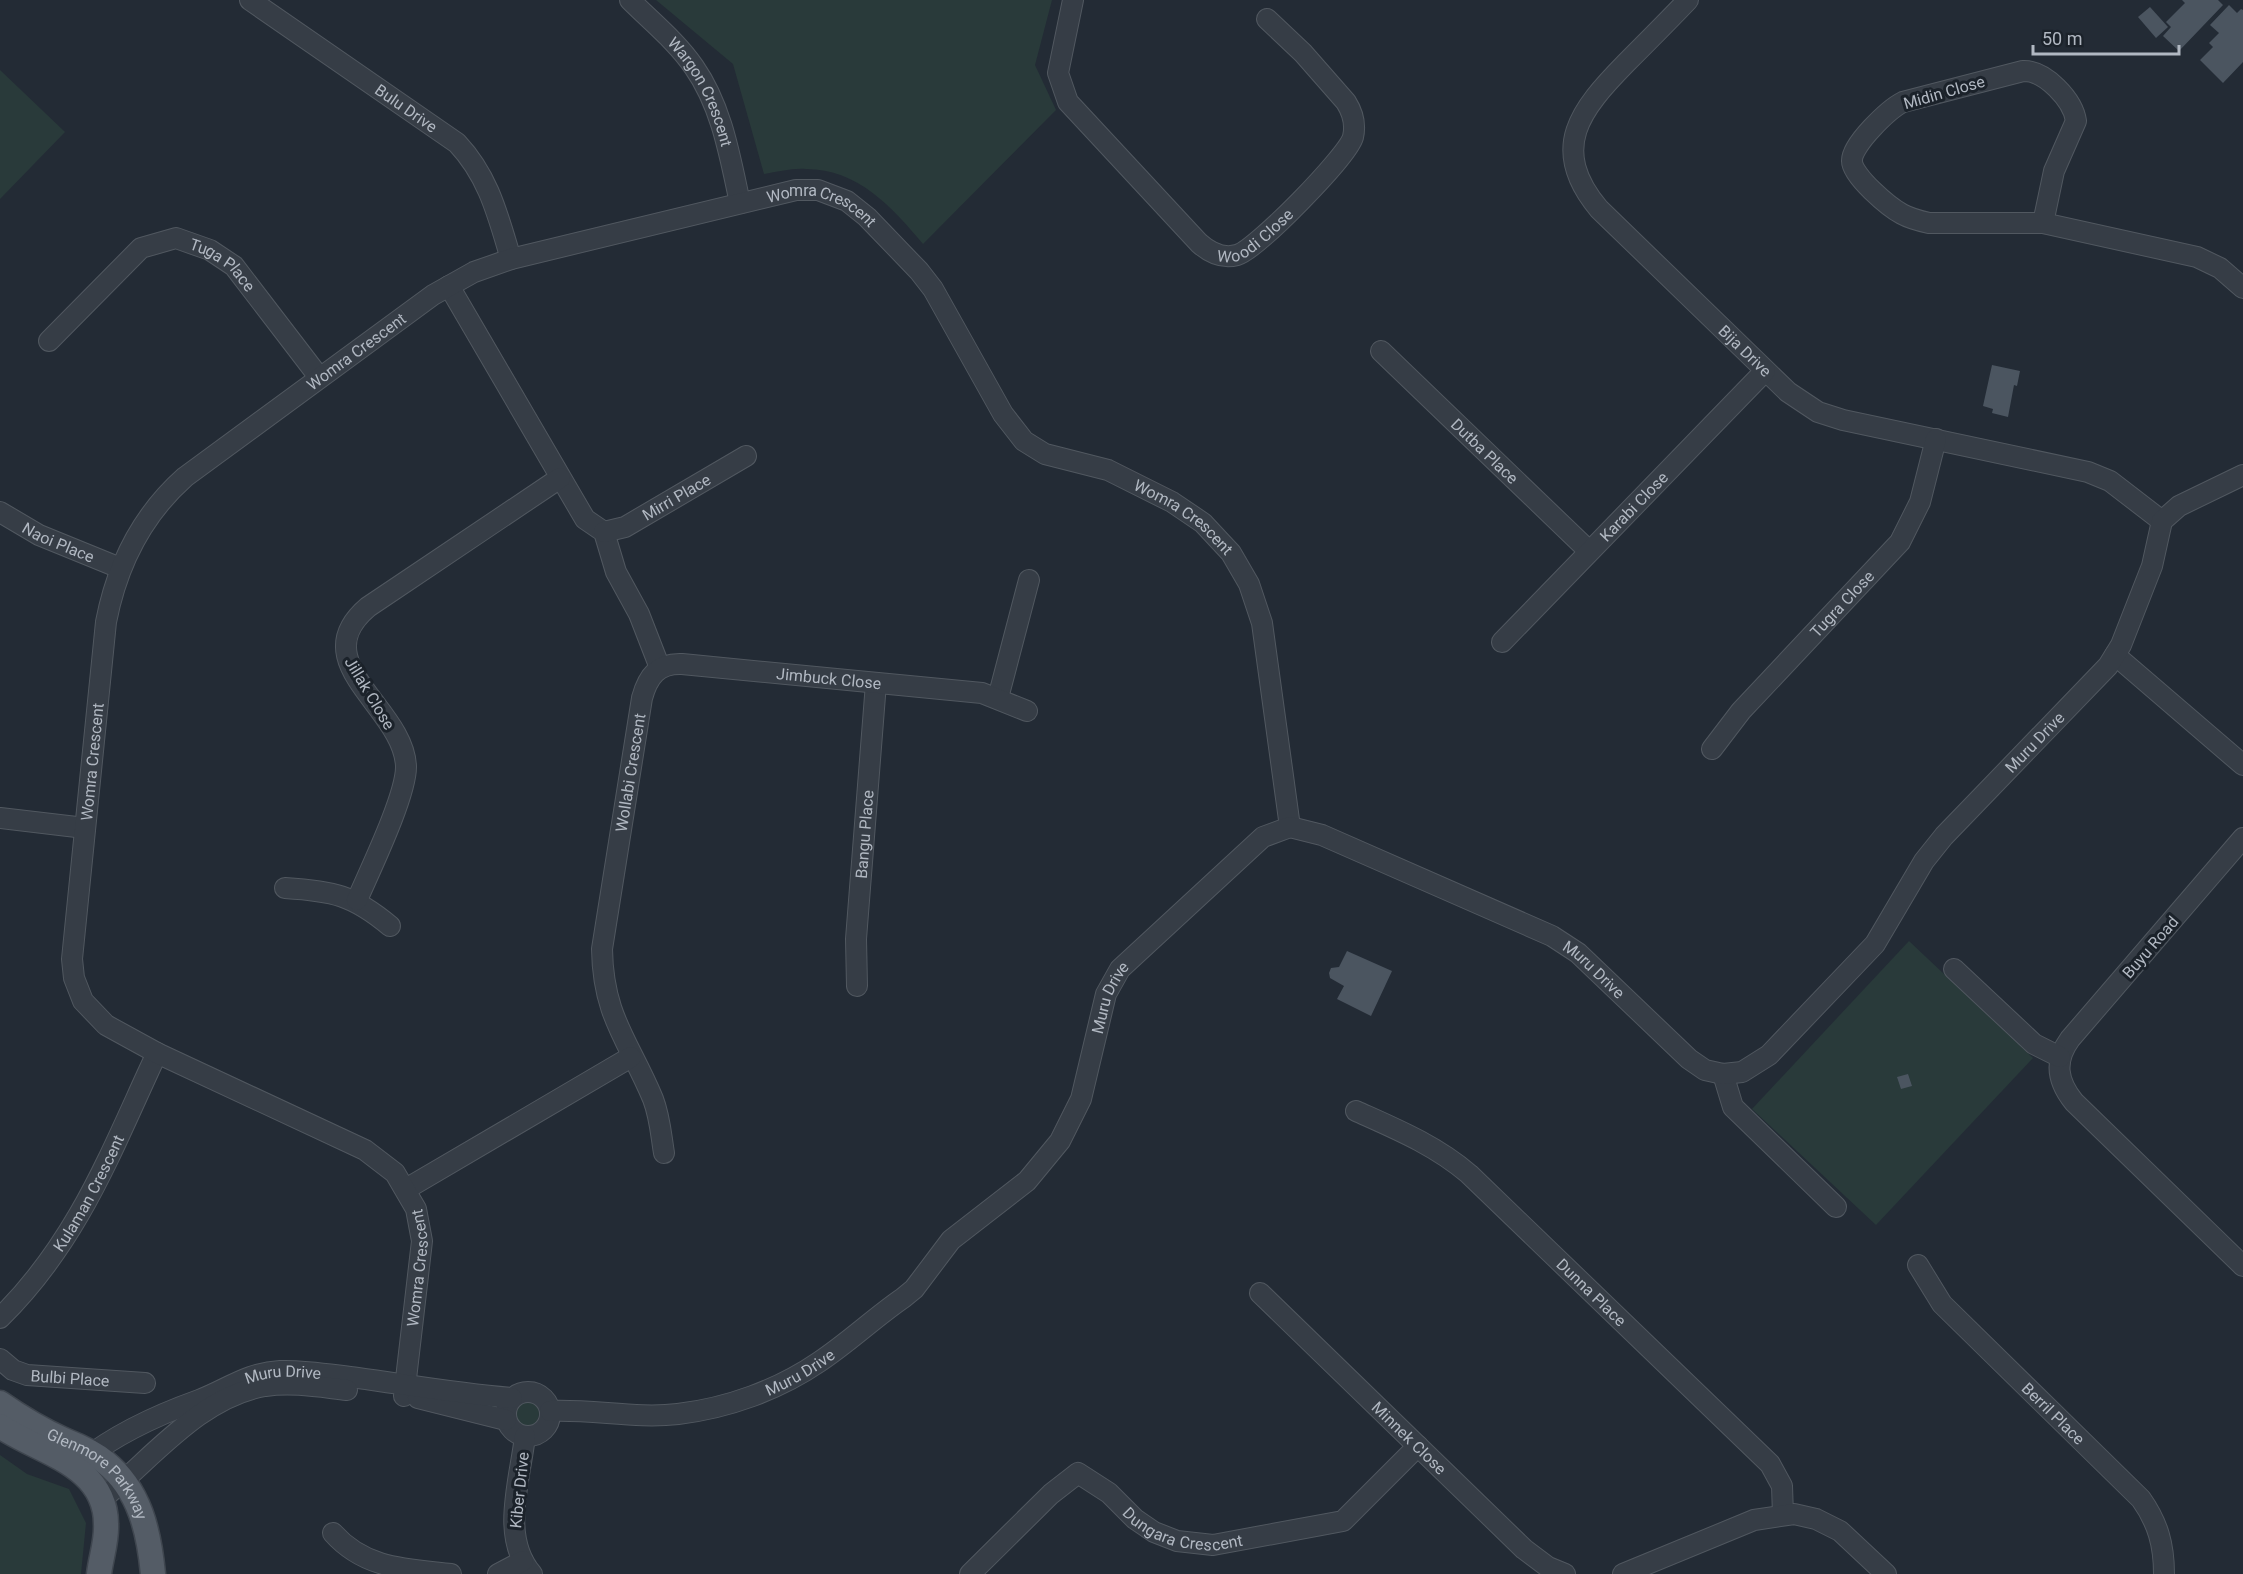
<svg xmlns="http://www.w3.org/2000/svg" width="2243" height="1574" font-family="Roboto,sans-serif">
  <rect width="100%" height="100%" fill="#232b35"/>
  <g fill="#293a3a">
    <path d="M656,0h396l-17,65 21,45 -133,134c-31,-37 -65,-75 -117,-75 -14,-1 -29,3 -42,5l-31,-110z"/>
    <path d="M0,70l65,62 -65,67z"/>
    <path d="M1909,941l124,117 -157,167 -124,-116z"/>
    <circle cx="525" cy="1413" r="14"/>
    <path d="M0,1455l27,19 42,15 17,34 -5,51h-81z"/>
  </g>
  <g fill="#4b5560">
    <path d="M2182,0h36l5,5 -44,46 -16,-15 8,-9 -5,-5 19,-19z"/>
    <path d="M2229,5l8,8 4,-4 2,1v52l-20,21 -23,-23 13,-13 -4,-4 10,-10 -9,-8z"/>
    <path d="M2150,7l18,20 -12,11 -18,-21z"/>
    <path d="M1992,365l28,6 -3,15 -3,-1 -6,32 -16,-4 1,-4 -10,-3z"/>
    <path d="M1347,951l45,20 -21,45 -34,-17 7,-13 -14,-8 -1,-5 2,-5 8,-1z"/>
    <path d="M1908,1074l4,12 -11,3 -4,-12z"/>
  </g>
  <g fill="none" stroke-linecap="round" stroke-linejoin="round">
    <g stroke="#515860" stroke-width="22">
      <g id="minor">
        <path id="s1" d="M250,0l207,143c32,34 41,73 54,116"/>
        <path id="s2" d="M630,0c22,22 47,42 64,67 28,40 36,90 46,136"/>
        <path id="s3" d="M1073,0l-15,73 10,29 131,141c11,10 23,16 38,12 19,-5 111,-99 116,-118 3,-13 0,-24 -7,-35l-43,-49 -36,-34"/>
        <path id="s4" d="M1688,0c-20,21 -41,42 -62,63 -45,46 -78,85 -27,146l189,183 30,20 25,8 245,52 22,9 52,40"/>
        <path d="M2043,223l11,-52 22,-50c-3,-21 -31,-51 -53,-50l-120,31c-14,7 -52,43 -51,59 0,15 37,46 50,53 9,5 18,7 27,9h114l154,34 23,11 23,20"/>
        <path d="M449,286l136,233 19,13 12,40 23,42 21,54"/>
        <path id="s5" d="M49,341l92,-93 35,-10 34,12 24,16 85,111"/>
        <path id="s6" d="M1381,351l208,200"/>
        <path id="s7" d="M0,512l39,23 81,33"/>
        <path id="s8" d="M604,532l21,-5 121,-71"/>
        <path id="s9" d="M1502,642l263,-271"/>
        <path d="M2115,655l128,110"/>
        <path d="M998,698l31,-118"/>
        <path id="s10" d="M1712,749l29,-38 159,-169 20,-40 16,-63"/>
        <path d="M0,818l85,10"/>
        <path d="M2243,838l-173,201c-16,22 -13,42 4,63l169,164"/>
        <path d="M285,888c48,3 68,7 105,38"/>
        <path d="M357,900c13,-30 49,-104 49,-133 -1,-59 -104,-104 -38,-160l192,-129"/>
        <path d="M1954,969l80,75 26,13"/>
        <path id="s11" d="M857,986l-1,-47 20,-256"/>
        <path d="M1723,1074l10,33 103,100"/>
        <path id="s12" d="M1356,1111c40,18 79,34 113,63l301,290 12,22 1,29"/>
        <path id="s13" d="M664,1153c-3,-18 -4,-36 -11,-54 -24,-58 -50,-82 -51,-150l40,-251c6,-22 16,-35 40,-34l300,29 45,18"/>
        <path d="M406,1189l225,-132"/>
        <path id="s14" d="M1918,1265l24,39 199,195c17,24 23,46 23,75"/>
        <path id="s15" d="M1260,1293l264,256 24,18 17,7"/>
        <path id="s16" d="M0,1318c79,-78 111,-167 157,-265"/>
        <path id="s17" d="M0,1359l13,11 14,5 118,8"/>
        <circle cx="528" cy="1414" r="22"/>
        <path id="s18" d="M404,1396l18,-155 -6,-32 -21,-36 -30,-23 -208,-97 -51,-28 -23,-24 -9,-23 -2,-19 34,-337c11,-57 35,-106 79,-145l248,-182 41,-23 37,-13 285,-69h22l29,11 20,16 52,54 14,18 70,125 21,27 21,13 63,16 64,32 31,21 28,30 18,31 13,39 28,204"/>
        <path d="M418,1398l88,22"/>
        <path id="s19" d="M550,1411c43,-2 86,8 128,3 50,-6 100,-24 141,-52 30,-20 55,-44 84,-64l11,-9 37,-49 76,-59 33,-40 21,-42 25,-105 14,-25 143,-132 27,-10 32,8 230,101 26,17 111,106 16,11 18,4 19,-2 27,-17 106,-111 49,-83 20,-25 164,-170 13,-21 31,-79 10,-45 17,-15 64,-31"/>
        <path d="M525,1436c-5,45 -25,101 7,138"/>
        <path id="s20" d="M82,1461c35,-28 75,-46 117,-61 29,-11 47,-27 81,-29 26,-1 52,4 78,7 51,7 102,16 154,20"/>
        <path d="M102,1499c49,-39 97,-102 163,-113 28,-4 55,1 82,4"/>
        <path d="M333,1533c32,36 73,36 118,41"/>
        <path d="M498,1574l25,-13"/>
        <path id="s21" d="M970,1574l81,-80 27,-21 31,20 26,26 19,13 23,9 36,4 130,-24 75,-75"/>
        <path d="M1623,1574l131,-54 40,-6 22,5 24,12 46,43"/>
      </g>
    </g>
    <g stroke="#3f464f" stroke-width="27">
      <g id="major">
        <path id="s22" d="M0,1403c20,14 42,27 64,37 15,6 29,12 41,22 35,28 44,70 48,112"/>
        <path d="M0,1426c39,27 106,38 106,98 1,17 -5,33 -7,50"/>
      </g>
    </g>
    <use href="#minor" stroke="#363d46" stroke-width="20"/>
    <use href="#major" stroke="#545c66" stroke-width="24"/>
  </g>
  <g text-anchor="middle" stroke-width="6" stroke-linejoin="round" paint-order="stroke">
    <g font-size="16" fill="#b1b8c2" stroke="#1b222a">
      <text transform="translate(1944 92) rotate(-16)" y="6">Midin Close</text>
      <text dy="6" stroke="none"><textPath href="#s2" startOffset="118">Wargon Crescent</textPath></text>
      <text dy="6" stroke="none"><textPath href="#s1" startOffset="190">Bulu Drive</textPath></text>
      <text dy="6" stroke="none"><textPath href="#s18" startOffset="1856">Womra Crescent</textPath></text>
      <text dy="6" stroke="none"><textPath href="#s3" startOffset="364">Woodi Close</textPath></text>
      <text dy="6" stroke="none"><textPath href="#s5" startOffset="222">Tuga Place</textPath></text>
      <text dy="6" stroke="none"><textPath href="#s18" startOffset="1352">Womra Crescent</textPath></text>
      <text dy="6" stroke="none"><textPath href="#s4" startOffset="462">Bija Drive</textPath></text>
      <text dy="6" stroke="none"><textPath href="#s6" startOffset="144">Dutba Place</textPath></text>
      <text dy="6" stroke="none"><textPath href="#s8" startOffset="81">Mirri Place</textPath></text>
      <text dy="6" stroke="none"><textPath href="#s9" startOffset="189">Karabi Close</textPath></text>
      <text dy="6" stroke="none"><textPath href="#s18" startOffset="2360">Womra Crescent</textPath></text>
      <text dy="6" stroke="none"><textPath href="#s7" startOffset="66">Naoi Place</textPath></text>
      <text dy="6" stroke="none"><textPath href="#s10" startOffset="195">Tugra Close</textPath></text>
      <text dy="6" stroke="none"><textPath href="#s13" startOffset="675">Jimbuck Close</textPath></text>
      <text transform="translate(370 693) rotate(59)" y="6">Jillak Close</text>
      <text dy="6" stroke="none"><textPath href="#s19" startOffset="1986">Muru Drive</textPath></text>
      <text dy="6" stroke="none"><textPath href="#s18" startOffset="831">Womra Crescent</textPath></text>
      <text dy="6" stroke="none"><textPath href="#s13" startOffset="394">Wollabi Crescent</textPath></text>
      <text dy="6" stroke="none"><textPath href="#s11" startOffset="152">Bangu Place</textPath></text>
      <text transform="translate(2150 947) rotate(-49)" y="6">Buyu Road</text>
      <text dy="6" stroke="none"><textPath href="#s19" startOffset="1354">Muru Drive</textPath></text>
      <text dy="6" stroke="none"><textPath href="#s19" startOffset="762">Muru Drive</textPath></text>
      <text dy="6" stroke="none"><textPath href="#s16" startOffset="154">Kulaman Crescent</textPath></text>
      <text dy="6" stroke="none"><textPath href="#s18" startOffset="129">Womra Crescent</textPath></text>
      <text dy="6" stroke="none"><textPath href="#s12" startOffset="300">Dunna Place</textPath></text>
      <text dy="6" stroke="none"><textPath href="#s19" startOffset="258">Muru Drive</textPath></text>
      <text dy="6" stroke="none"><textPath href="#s20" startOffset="222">Muru Drive</textPath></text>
      <text dy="6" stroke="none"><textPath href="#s17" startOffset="75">Bulbi Place</textPath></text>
      <text dy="6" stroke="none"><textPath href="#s14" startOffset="202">Berril Place</textPath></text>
      <text dy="6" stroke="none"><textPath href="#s15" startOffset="208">Minnek Close</textPath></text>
      <text dy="6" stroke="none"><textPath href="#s22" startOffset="123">Glenmore Parkway</textPath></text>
      <text transform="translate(519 1490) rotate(-84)" y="6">Kiber Drive</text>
      <text dy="6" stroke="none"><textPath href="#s21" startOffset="272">Dungara Crescent</textPath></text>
    </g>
  </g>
  <path d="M2033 45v9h146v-9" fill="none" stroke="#b1b8c2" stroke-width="3"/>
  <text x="2042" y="45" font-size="18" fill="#b1b8c2" stroke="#1b222a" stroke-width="4.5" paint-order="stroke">50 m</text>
</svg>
